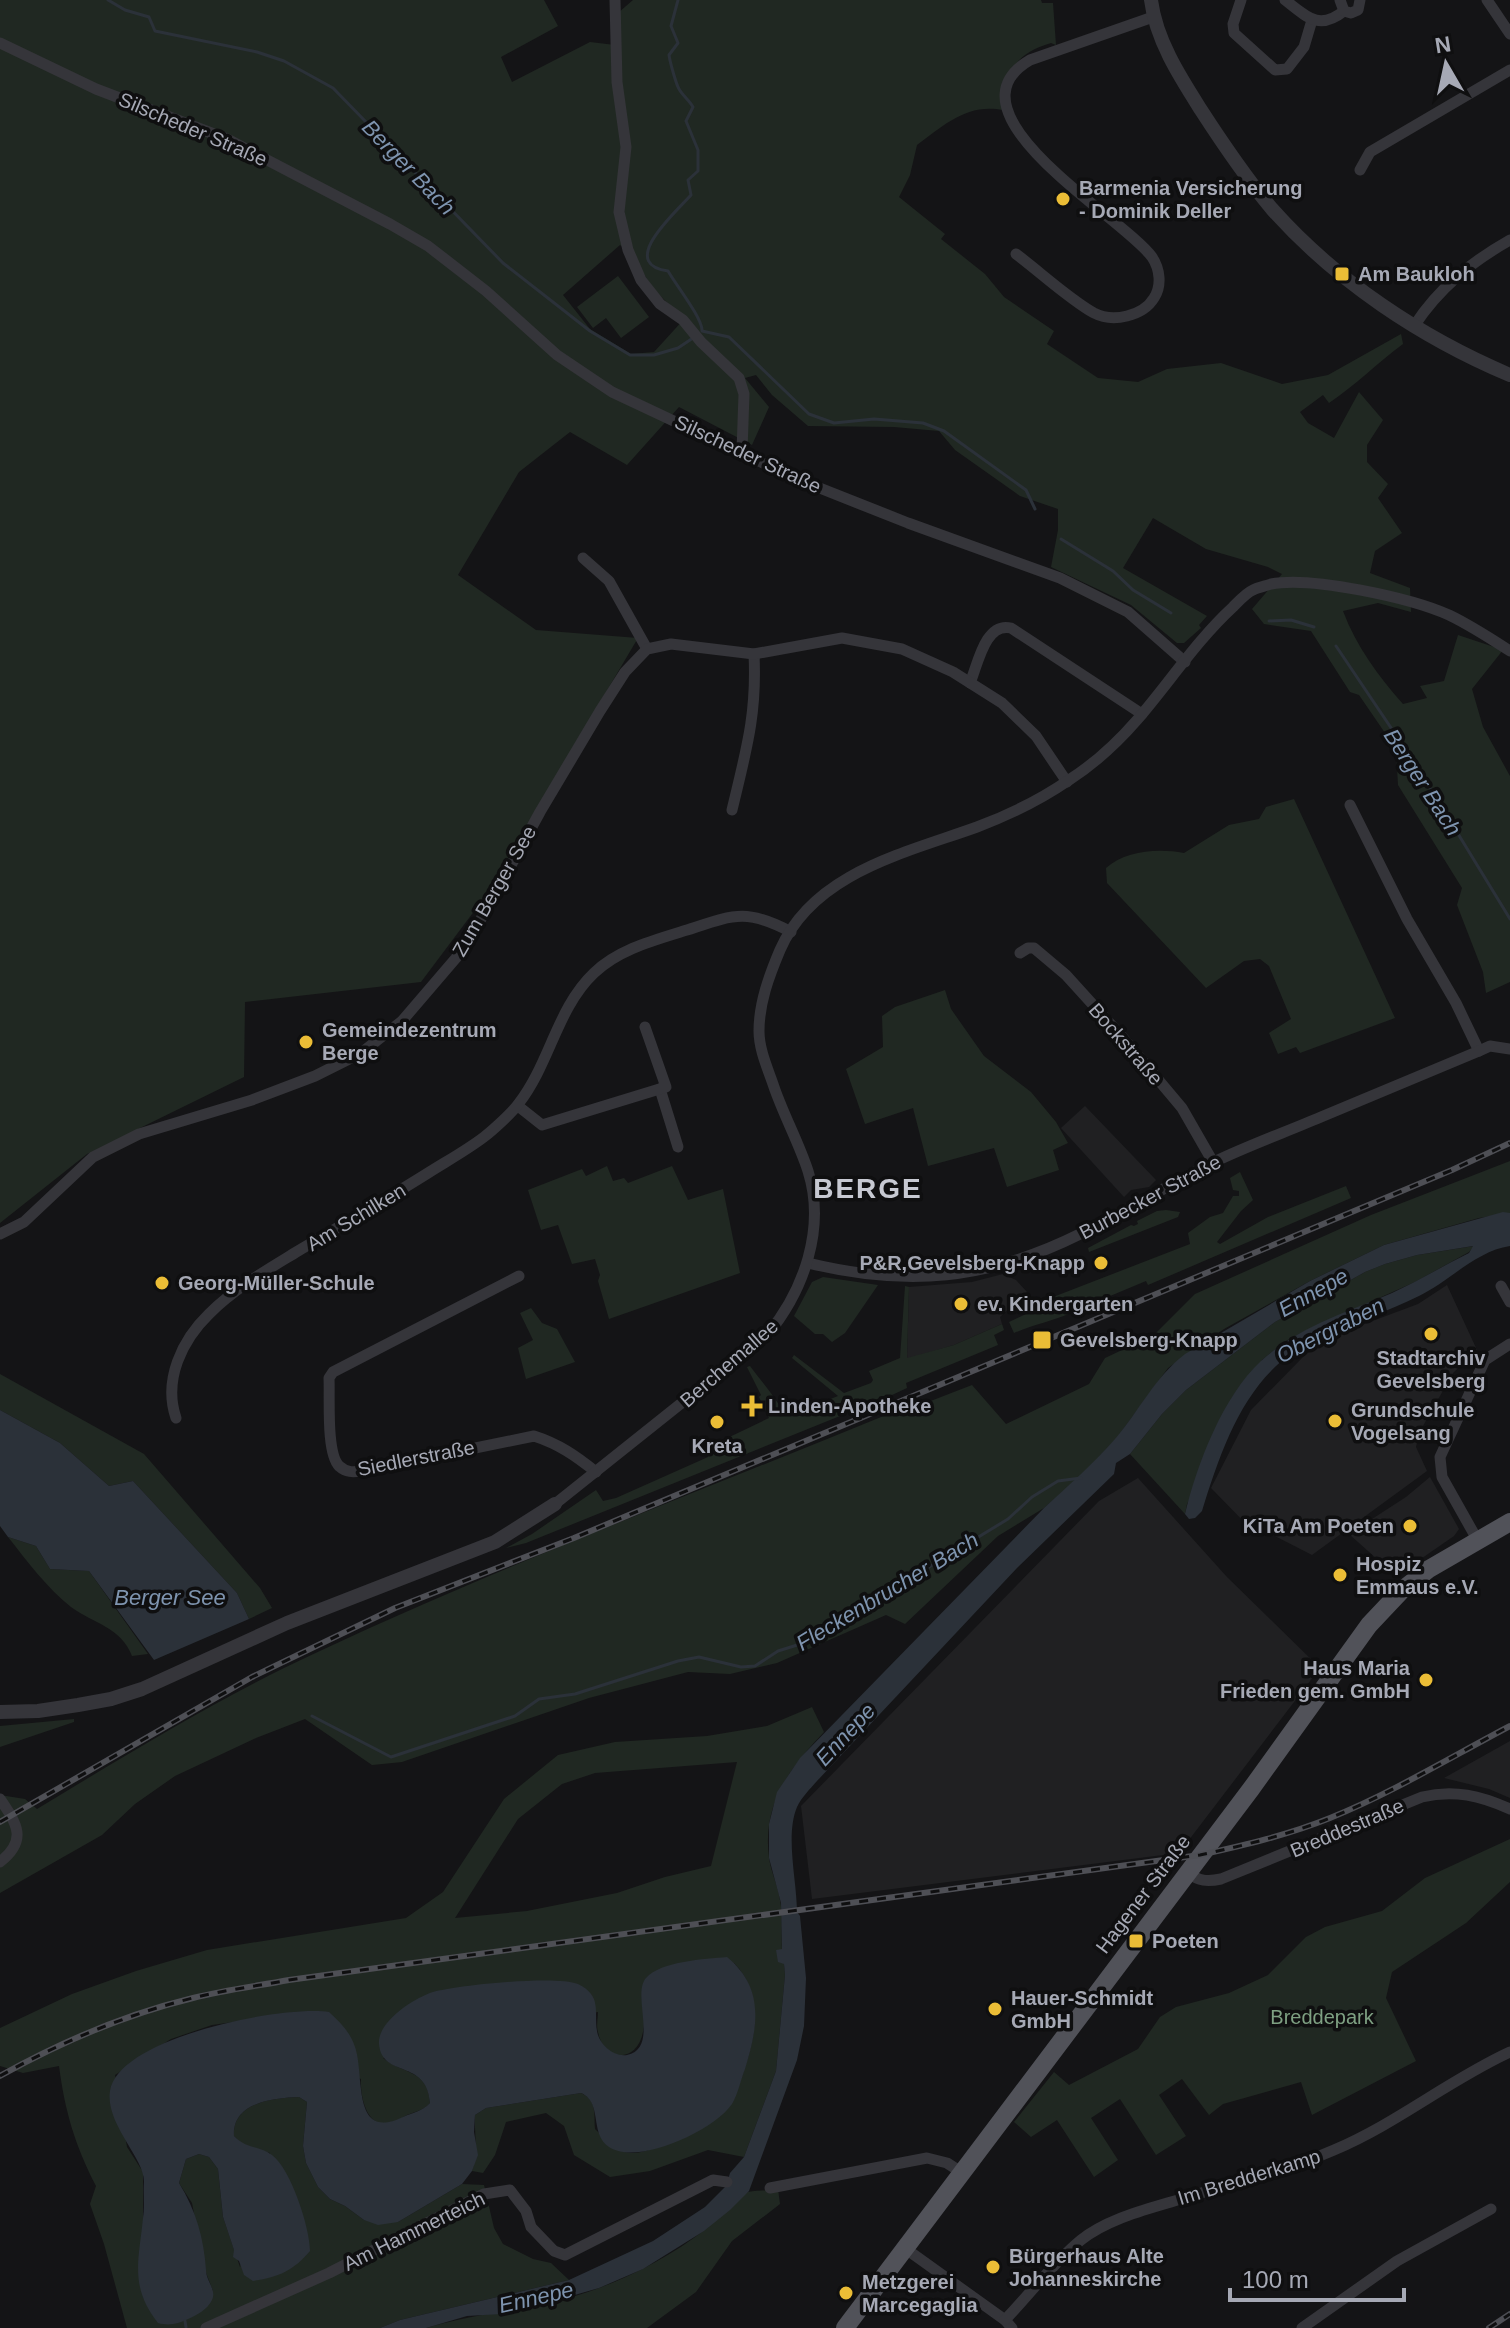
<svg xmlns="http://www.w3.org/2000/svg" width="1510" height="2328" font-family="Arial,sans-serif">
  <rect width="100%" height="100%" fill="#141416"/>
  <g fill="#202022">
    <path d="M1085,1106l71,74 -7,7 -18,3 -7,7 -63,-69z"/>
    <path d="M1003,1274l13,6 11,12 -27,25 2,7 -48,21 -47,14 2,-72 63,-5z"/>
    <path d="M1447,1285l30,65 -24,23 -34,60 -3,14 11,24 -115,84 -49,-25h-11l-41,-42 40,-78 52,-53 24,-19 91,-34z"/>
    <path d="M1430,1477l29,52 -5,7 -58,40 -47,-42 57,-37z"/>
    <path d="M1138,1478l89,99 93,91 -141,185 -367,46 -11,-93 298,-305z"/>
    <path d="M1510,1741v57l-21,-9 -45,-11z"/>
  </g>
  <g fill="#202822" fill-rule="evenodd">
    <path d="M0,0h544l14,26 -57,31 11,25 78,-40 25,3 1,37 8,65 -6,64 8,39 -6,-5 -57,50 27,34 41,25 23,-2 31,-34c-51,-39 -65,-82 -61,-146 0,-8 3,-16 3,-24 1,-20 -5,-41 -7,-61 -2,-24 -2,-49 -2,-74l15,-13h408l1,3h11l3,42 -5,-2c-37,11 -46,30 -48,67 -36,-7 -59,15 -86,35l-7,30 -11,22 46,37 -4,5 44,35 19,23 50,34 -7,13 51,34 40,4 29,-13 54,-6 61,21 46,-9 73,-41 2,10c-26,19 -47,41 -74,59l-6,-8 -23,17 8,11 26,15 25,-46 24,28 -16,25v17l21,22 -10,14 24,35 -27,18 -5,22 40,15 1,24 -33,-9 -35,8c13,35 36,66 60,93l24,-6 -7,-12 24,-5 14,-46 45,15 -31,39 11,38 27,49v206l-24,11 -3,-21 -26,-67 5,-17 -64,-103 -2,-36 -37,-54 -9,-3 -39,-61 -47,-7 -12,-15 30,-35 -14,-7 -62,-18 -53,-31 -30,50 84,48 -8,9 2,3 -17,15h-7l-46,-38 -80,-38 7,-37v-21l-38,-13 -65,-46 -16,-19 -45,-4 -86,-1 -36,-31 -16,-20 -11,3 24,29 -17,38 -73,-38 -52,58 -57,-33 -51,40 -61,103 78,55 102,8 -154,260 -63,84 -176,20 -1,75 -157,77 -87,69z"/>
    <path d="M618,276l31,41 -28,21 -15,-20 -13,10 -16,-21z"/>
    <path d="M1294,799l101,219 -95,35 -4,-6 -18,7 -9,-21 22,-14 -22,-53 -9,-7 -16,2 -38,27 -99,-105 -1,-15c20,-18 53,-20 78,-15l45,-28 30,-6 7,-12z"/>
    <path d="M945,990l6,19 33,47 47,36 25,30 12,21 -15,7 6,20 -52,17 -13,-39 -66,18 -15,-58 -48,16 -19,-55 37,-22 -1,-31 13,-9z"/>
    <path d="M1510,1161v52l-31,5 -95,27 -74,36 -86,48 -56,39 -52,71 -37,39 -35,30 -46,28 -93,88 -19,-9 -109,48 -47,11 -42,-2 -99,26 -187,64 -30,3 -67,-46 -49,19 -81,38 -40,28 -33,31 -102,58v-98l25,4 12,10c81,-49 162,-99 247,-141 203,-98 416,-176 624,-262l2,3 62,-24 34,39 83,-40 16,-26 49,-23 41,-41 176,-79z"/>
    <path d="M607,1166l6,15 11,-3 4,5 44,-17 16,34 35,-11 17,84 -131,46 -11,-38 2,-6 -5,-16 -23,5 -14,-39 -17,5 -13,-40 54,-21 4,7z"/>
    <path d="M1240,1172l13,28 -12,11 -24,31 3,2 48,-27 78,-31 5,12 -203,87 -2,-4 -67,28 -2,-2 -6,3v3c-19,8 -38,12 -57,20l-5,-11 40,-19 -1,-4 142,-55 -2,-11 22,-16 13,-4 10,-17h6v-5l-6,-1 -3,-12z"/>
    <path d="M1166,1210l14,2 -2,5 -89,35 -1,-4 43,-23 3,1 4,-2 -1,-3 20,-10z"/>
    <path d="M1474,1246l-5,6 -54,30 -108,48 -23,12 -22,18 -75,144 -2,10 -55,-60 32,-40 24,-24 89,-68 90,-50 20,-8 32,-9z"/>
    <path d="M823,1277l55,8 -33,48 -13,9 -9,-8h-8l-21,-18 18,-34z"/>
    <path d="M905,1286l4,1 -2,71 47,-13 48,-21 2,6 -10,5 4,10 -92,38 1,5 -15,7 -366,148 -20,5 26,-14 64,-44 7,11 13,-3 92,-41 -3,-9 14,-4v-2l50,-24 -10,-21 2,-2 -14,-28 3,-1c12,16 24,29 34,47l24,-5 30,-12 -46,-38 2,-3 50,38 27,-10 2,-3 -4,-9 31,-13z"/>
    <path d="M531,1308l11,15 15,6 18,33 -49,17 -8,-31 15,-8 -13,-27z"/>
    <path d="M0,1374l144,80 116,134 12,20 -23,11 -12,-26 -104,-112 -24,5 -49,-43 -60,-33z"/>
    <path d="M8,1537l28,9 14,23 39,2 59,83 -16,2c-11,-29 -38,-32 -61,-49 -24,-19 -44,-46 -63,-70z"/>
    <path d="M812,1707l12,25c-35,37 -62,72 -55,126 2,14 9,28 11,42 3,16 1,34 2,50h-6l8,13 1,12 -9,96 -32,86 -36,-7 -58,21 -40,6 -36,-22 -10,-29 -18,-13 -40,9 -11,33 -12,18 -11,-2c7,-19 2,-36 3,-56l11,-7 95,-15c16,7 13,20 14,36 8,7 19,20 29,23 16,4 33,-5 47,-11 21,-10 41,-17 58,-34 6,-8 9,-19 12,-28 14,-39 25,-83 -7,-116l-90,54c2,48 -40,48 -46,15 -2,-6 0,-13 0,-20l-215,46c21,17 45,11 47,45 -8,8 -13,8 -23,12 -6,3 -12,8 -18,9 -23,4 -29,-29 -28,-45l-120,-58 -29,4 -41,14 -56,36 12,72 16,25v51l70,68 -8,-21 -13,-67 -13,-20 7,-24 13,-5 10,3 9,12 5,48 17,50 30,-114 -26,-7 -10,-10c-2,-34 40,-38 65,-39l8,5 -4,44 3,17 12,24 12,12 15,7 19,14 34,2 64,-38 22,1 10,43 9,16 30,15 18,4 18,17 -169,40 -20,8h-253l-23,-84 -14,-40 6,-18c-21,-41 -31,-74 -37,-120l-36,7 -23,-7v-38l72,-34 64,-23 71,-21 199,-32 37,-26 61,-93 54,-44 57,-13 92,-6 60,-10zM737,1762l-26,104 -46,11 -48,16 -90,18 -72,7 63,-99 44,-35 33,-11z"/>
    <path d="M74,1719v3l-74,25v-21z"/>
    <path d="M1510,1839v43l-44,41 -74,49 -6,26 30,63 -104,54 -11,-33 -78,22 -14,11 -27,-36 -23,16 27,41 -30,19 -36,-56 -29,19 27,42 -24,17 -37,-57 -26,17 -17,-15 40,-50 15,13 69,-36 22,-32 16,-10 53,-14 39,-18 38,-38 19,-10 57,-16 43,-33z"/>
    <path d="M778,2189l2,15 -48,37 -36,51 -49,36h-221c57,-17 117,-19 173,-40 38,-14 76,-35 107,-59 9,-7 36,-35 42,-37 5,-2 23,-1 30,-3z"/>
  </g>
  <g fill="#2b3139">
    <path d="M1503,1212l7,1v33c-34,5 -60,35 -91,50 -31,15 -64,27 -96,40 -74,30 -99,105 -121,175l-7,7 -6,1 -4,-5c12,-50 38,-118 76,-153 37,-34 86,-49 131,-68 26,-12 51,-27 77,-40l4,-7 -56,9 -32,9 -20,8 -90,50 -89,68 -24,24 -32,40 -14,9 -2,11 -97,94 -200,213c-7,8 -16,17 -20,26 -12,29 0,74 0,105l3,4 6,62 -2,48 -7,34 -48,131 -19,19 -26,21 -61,38 -44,19 -52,15 -46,11 -34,2 -41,12h-46l20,-8 169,-40 84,-39 52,-34 21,-21 4,-13 14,-16 32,-86 9,-96 -1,-11 -6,-2 -2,-12 6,-1 -1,-46 -12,-45v-34l8,-32 23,-34 244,-250c24,-22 49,-44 71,-69 24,-28 40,-62 70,-85l125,-73 74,-36z"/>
    <path d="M0,1410l60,33 49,43 24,-5 104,112 12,26 -95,41 -65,-89 -39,-2 -14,-23 -28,-9 -8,-11z"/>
    <path d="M727,1957c38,31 31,70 18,112 -4,10 -7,25 -13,35 -17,25 -79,53 -109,48 -40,-7 -16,-48 -42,-59l-95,15 -11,7 -1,17 4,23 -6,16 -10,13 -64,38 -20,3 -14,-5 -19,-14 -15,-7 -12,-12 -12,-24 -3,-17 4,-44 -8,-5c-25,1 -67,5 -65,39 14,14 25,9 38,19 19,14 38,73 38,96 -17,20 -31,26 -57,30l-9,-6 -5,-14 -6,-4 1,-7 -11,-33 -5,-48 -9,-12 -10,-3 -13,5 -7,24c17,27 25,56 27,87 0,11 11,20 6,30 -5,10 -15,15 -24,19 -10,5 -19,7 -30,4 -29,-37 -19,-63 -15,-105 2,-12 0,-24 1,-36 1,-23 -39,-58 -34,-91 8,-54 174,-86 219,-79 12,11 21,20 26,35 10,28 -4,95 48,70 11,-5 18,-5 27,-14 -3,-45 -48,-24 -51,-59 -2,-22 35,-46 54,-52 25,-7 123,-17 145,-8 24,12 16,26 19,47 2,13 16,26 30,24 33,-7 4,-60 19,-77 15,-17 59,-19 81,-21z"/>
  </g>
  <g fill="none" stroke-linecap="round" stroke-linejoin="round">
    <g stroke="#2b3139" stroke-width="3">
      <path d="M108,0l17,10 24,7 6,14 102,21 27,9 49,27 170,175 87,68 40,24h24l24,-7 15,-10"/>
      <path d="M678,0l-7,26 7,17 -9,12c1,7 7,29 10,34 4,7 10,11 14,18l-7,14 12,29v21l-10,9 3,15c-14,16 -75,69 -23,76 8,14 35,48 34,60l27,6 80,77 25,9 40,-4 49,4 21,8 82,59 9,19"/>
      <path d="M1061,539l52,32 20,19 38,23"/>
      <path d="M1269,621l22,-1 23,7"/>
      <path d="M1336,646l80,119 94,154"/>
      <path d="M312,1716l79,41 124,-41 24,-17 36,-5 103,-33 21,-4 42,10 14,-1 23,-15 32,-10 41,-33 16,-9 16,-4 125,-76 24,-22 26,-16 23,-3"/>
      <path d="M185,2321l1,6"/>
    </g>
    <g stroke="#35353a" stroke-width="11">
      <path d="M615,0l2,82 9,65 -7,65 9,38 13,30 19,24 23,16 18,22 38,36 5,16 -2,57"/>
      <path d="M1241,0l-8,24 1,9 41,37 12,-1 17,-22 8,-27"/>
      <path d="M1285,0c22,17 34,31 59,11"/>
      <path d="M1340,0l4,11 7,2 7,-3 2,-10"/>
      <path d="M1487,0l23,34"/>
      <path d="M0,43l96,46 131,50 163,85 38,22 58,45 71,64 55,37 185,87 111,44 152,55 68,34 57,50"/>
      <path d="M1360,170l10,-18 140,-82"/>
      <path d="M1016,254c23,17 53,45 78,59 19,10 49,3 60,-15 8,-12 6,-29 -2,-41 -28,-39 -213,-144 -122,-197l123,-43"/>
      <path d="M1414,326c25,-38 57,-64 96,-86"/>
      <path d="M583,558l26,23 38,68"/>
      <path d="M970,683c8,-19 15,-61 41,-55l131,86"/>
      <path d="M1350,805l57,114 49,84 23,48"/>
      <path d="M732,810c14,-59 25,-95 22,-156"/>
      <path d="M1020,953l8,-5h6l32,27 58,64 58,69 31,54"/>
      <path d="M660,1089l18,58"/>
      <path d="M518,1106l24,19 124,-38 -21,-60"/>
      <path d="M0,1234l24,-12 69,-65 46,-23 113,-34 63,-24 46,-23 41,-32 54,-63 30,-47 54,-99 60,-101 25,-39 22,-23 24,-5 83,10 88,-16 60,11 51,23 49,31 34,33 31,46"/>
      <path d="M808,1263c99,24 180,17 272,-29 46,-22 89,-50 134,-72 35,-17 72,-30 107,-45 53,-22 105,-44 158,-66l11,-5 20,3"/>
      <path d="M519,1276l-186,96 -4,6c1,19 -3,75 10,88 8,7 14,6 24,5l171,-35c25,8 42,20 62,36"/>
      <path d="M1501,1286l9,16"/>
      <path d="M176,1418c-13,-38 6,-78 33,-104 26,-26 58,-44 89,-63 44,-26 87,-51 130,-78 19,-12 39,-23 56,-36 9,-7 29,-25 35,-34 31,-40 38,-95 75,-130 25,-24 61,-33 93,-43 46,-15 59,-22 104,2"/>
      <path d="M555,1504l213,-170c36,-44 58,-106 40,-163 -9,-28 -24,-55 -34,-84 -6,-18 -15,-37 -15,-56 0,-28 10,-55 21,-81 33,-77 125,-97 197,-123 32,-12 63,-27 92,-47 25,-16 48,-37 68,-60 32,-37 60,-80 96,-113 6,-6 13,-14 20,-17 5,-3 13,-4 18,-6 40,-8 140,14 178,31 21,10 41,23 61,36"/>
      <path d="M1478,1541l-36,-64 -2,-20 45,-97 25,-16"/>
      <path d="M0,1799c17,25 28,41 0,63"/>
      <path d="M1188,1873c11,8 19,9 33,6l201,-82c32,-8 59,-1 88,12"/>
      <path d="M770,2188l157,-30 20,5 14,9"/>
      <path d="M906,2249l99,71 7,8"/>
      <path d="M1005,2320c24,-25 49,-58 76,-80 25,-20 60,-29 90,-38 54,-17 110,-29 163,-52 62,-26 115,-70 176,-98"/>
      <path d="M206,2328l123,-55 155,-79 26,-4 16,21 5,16 23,24 11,4 148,-75 14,2"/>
      <path d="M1302,2328l95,-67 94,-52"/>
    </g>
    <g stroke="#35353a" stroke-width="14">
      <path d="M1151,0c5,40 29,77 50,110 22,34 45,68 71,99 64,72 150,129 238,166"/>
      <path d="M0,1712l38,-1 40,-6 33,-6 31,-10 145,-66 208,-81 60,-38"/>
    </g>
    <path stroke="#515259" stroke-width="18" d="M845,2328l406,-539 118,-164 33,-35 27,-21 81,-47"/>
    <g stroke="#4e4f55" stroke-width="6">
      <g id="rail">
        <path d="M0,1822l252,-145 143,-69 179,-70 878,-368 58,-27"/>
        <path d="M0,2076c59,-33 127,-62 193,-78 31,-8 64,-12 96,-18l911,-125c45,-10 88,-20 130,-37 62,-25 121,-61 180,-92"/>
        <path d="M1489,2328l21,-14"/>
      </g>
    </g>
    <use href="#rail" stroke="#0f0f10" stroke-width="3" stroke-dasharray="9" stroke-linecap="butt"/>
  </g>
  <g fill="#ebbd36" stroke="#0f0f10" stroke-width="3">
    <circle cx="1063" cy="199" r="8"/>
    <rect x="1334" y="266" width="16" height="16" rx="4"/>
    <circle cx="306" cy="1042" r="8"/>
    <circle cx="1101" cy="1263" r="8"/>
    <circle cx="162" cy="1283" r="8"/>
    <circle cx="961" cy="1304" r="8"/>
    <circle cx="1431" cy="1334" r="8"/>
    <rect x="1032" y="1330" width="20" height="20" rx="4"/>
    <path d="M748 1394h8v8h8v8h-8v8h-8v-8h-8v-8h8z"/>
    <circle cx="1335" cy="1421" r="8"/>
    <circle cx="717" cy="1422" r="8"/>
    <circle cx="1410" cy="1526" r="8"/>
    <circle cx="1340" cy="1575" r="8"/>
    <circle cx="1426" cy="1680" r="8"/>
    <rect x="1128" y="1933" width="16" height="16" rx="4"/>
    <circle cx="995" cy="2009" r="8"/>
    <circle cx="993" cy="2267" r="8"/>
    <circle cx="846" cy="2293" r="8"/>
  </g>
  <g text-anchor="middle" stroke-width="7" stroke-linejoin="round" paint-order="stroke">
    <g font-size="20" fill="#a6a9b5" stroke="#0f0f10">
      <text transform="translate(193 129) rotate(23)" y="7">Silscheder Straße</text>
      <text transform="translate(748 454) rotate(25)" y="7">Silscheder Straße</text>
      <text transform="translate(494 891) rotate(-60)" y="7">Zum Berger See</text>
      <text transform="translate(1126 1044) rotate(49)" y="7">Bockstraße</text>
      <text transform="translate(1150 1197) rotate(-28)" y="7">Burbecker Straße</text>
      <text transform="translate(356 1217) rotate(-31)" y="7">Am Schilken</text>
      <text transform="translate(729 1363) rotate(-41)" y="7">Berchemallee</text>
      <text transform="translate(416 1458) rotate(-11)" y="7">Siedlerstraße</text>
      <text transform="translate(1347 1828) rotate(-23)" y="7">Breddestraße</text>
      <text transform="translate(1143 1894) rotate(-53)" y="7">Hagener Straße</text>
      <text transform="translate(1249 2177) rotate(-17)" y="7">Im Bredderkamp</text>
      <text transform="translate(414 2231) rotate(-26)" y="7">Am Hammerteich</text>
    </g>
    <g font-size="20" font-weight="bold" fill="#a6a9b5" stroke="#0f0f10" text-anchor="start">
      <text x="1079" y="195">Barmenia Versicherung<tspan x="1079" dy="23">- Dominik Deller</tspan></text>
      <text x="1358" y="281">Am Baukloh</text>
      <text x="322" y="1037">Gemeindezentrum<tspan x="322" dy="23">Berge</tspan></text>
      <text x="1085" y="1270" text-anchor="end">P&amp;R,Gevelsberg-Knapp</text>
      <text x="178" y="1290">Georg-Müller-Schule</text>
      <text x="977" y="1311">ev. Kindergarten</text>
      <text x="1060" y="1347">Gevelsberg-Knapp</text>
      <text x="1431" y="1365" text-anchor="middle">Stadtarchiv<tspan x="1431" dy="23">Gevelsberg</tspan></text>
      <text x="768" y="1413">Linden-Apotheke</text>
      <text x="1351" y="1417">Grundschule<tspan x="1351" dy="23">Vogelsang</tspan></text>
      <text x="717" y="1453" text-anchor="middle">Kreta</text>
      <text x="1394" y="1533" text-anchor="end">KiTa Am Poeten</text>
      <text x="1356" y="1571">Hospiz<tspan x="1356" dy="23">Emmaus e.V.</tspan></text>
      <text x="1410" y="1675" text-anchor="end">Haus Maria<tspan x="1410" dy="23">Frieden gem. GmbH</tspan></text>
      <text x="1152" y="1948">Poeten</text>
      <text x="1011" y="2005">Hauer-Schmidt<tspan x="1011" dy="23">GmbH</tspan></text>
      <text x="1009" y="2263">Bürgerhaus Alte<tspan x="1009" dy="23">Johanneskirche</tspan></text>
      <text x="862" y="2289">Metzgerei<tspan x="862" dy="23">Marcegaglia</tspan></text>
    </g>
    <g font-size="20" fill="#7ea082" stroke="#0f0f10">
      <text x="1322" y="2024">Breddepark</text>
    </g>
    <g font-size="22" font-style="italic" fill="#7e94af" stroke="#0f0f10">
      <text transform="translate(409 167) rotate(46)" y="8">Berger Bach</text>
      <text transform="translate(1423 782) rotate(57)" y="8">Berger Bach</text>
      <text transform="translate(1313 1292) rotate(-29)" y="8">Ennepe</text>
      <text transform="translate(1330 1330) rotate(-27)" y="8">Obergraben</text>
      <text transform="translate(887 1591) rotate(-31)" y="8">Fleckenbrucher Bach</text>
      <text x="170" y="1605">Berger See</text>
      <text transform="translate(845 1734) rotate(-47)" y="8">Ennepe</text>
      <text transform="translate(536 2297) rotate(-13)" y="8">Ennepe</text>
    </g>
    <g font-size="28" font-weight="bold" letter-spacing="2" fill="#c7c9d2" stroke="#0f0f10">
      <text x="868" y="1198">BERGE</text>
    </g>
  </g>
  <g transform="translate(1446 64) rotate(351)" stroke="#0f0f10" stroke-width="6" paint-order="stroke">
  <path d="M0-6L14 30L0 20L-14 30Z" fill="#a6a9b5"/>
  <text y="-12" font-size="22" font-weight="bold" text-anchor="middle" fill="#a6a9b5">N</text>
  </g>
  <path d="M1230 2288v12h174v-12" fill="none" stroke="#a6a9b5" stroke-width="4"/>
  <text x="1242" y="2288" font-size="24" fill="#a6a9b5" stroke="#0f0f10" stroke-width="6" paint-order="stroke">100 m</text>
</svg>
